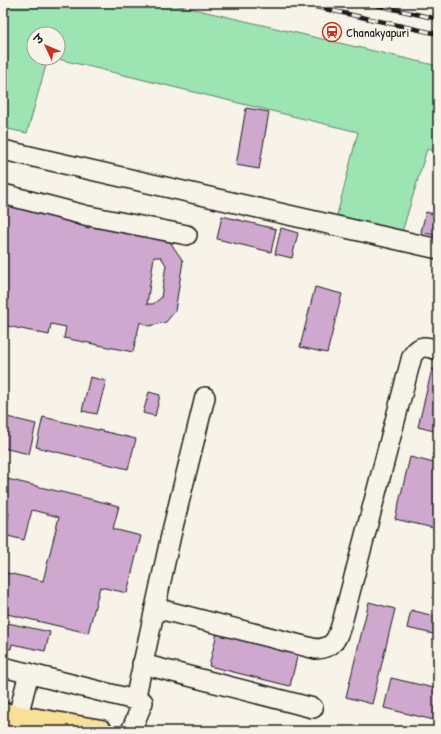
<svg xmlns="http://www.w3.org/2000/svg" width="441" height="734" font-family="'Patrick Hand','Playpen Sans Deva',sans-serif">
  <rect width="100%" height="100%" fill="#f7f3e8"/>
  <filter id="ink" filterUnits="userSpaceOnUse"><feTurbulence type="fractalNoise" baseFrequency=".025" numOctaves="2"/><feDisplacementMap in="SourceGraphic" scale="8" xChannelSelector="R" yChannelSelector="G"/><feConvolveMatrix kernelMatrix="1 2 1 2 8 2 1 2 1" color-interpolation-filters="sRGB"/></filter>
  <g filter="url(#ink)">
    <path fill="#9ce5b3" stroke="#5c8068" d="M3,3h165l270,63v86l-11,-3 -25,83 -65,-17 21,-83 -304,-74h4v-24h-24v24h14l-21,75 -24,-5z"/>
    <g fill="#cfa8d0" stroke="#1c1c1c" fill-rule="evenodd">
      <path d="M246,108l23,4 -10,57 -23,-4z"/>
      <path d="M3,203l72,15 -1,6 15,4 2,-8 75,16 17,25 -8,50 -9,11 -17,4 -9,-4 -7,30 -69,-14 2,-11 -15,-3 -2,11 -46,-10zM154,257h7l5,8 -5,33 -8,6h-6z"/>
      <path d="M426,212l12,3v21l-17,-4z"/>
      <path d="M222,216l54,13 -5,23 -54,-13z"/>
      <path d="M281,228l17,5 -6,25 -17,-4z"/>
      <path d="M315,287l27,7 -15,59 -27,-6z"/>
      <path d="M432,369l6,1v62l-20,-5z"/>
      <path d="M90,377l16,4 -9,33 -15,-3z"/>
      <path d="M149,392l11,3 -5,21 -12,-3z"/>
      <path d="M3,416l33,8 -7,30 -26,-6z"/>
      <path d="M43,417l93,22 -8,30 -92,-22z"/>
      <path d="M410,457l28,7v65l-43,-10z"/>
      <path d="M3,478l116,28 -6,23 28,7 -14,57 -27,-6 -12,46 -85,-20v-41l40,9 16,-64 -27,-7 -8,30 -20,-5 5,-22 -6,-2z"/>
      <path d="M369,602l26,7 -23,95 -26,-7z"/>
      <path d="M411,610l27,7v18l-31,-7z"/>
      <path d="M3,622l47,10 -5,19 -33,-7 -1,5 -8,-1z"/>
      <path d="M217,633l81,20 -8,33 -81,-20z"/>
      <path d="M391,678l47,11v32l-54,-13z"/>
    </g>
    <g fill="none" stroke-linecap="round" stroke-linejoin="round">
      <g stroke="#1c1c1c" stroke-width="22">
        <g id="minor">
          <path d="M3,150l435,99"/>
          <path d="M3,194l81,21 103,20"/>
          <path d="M155,608l161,41c20,-1 22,-13 27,-30l69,-263c8,-12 14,-10 26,-6"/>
          <path d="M142,664l171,44"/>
          <path d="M3,667l140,35 -12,29"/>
          <path d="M135,700l36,-165 34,-138"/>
          <path d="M18,716l11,-43"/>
        </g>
      </g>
      <g stroke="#1c1c1c" stroke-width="25">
        <path id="major" d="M3,714l98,17"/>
      </g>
      <use href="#minor" stroke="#f7f3e8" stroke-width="19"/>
      <use href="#major" stroke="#fadf96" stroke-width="22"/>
      <g stroke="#1c1c1c" stroke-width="4.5">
        <g id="rail">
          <path d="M298,3l140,31"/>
          <path d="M367,3l71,16"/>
        </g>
      </g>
      <use href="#rail" stroke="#f7f3e8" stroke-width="3" stroke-dasharray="9" stroke-linecap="butt"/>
    </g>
  </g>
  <defs>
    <g id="station-ring" transform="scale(1)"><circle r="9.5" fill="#f7f3e8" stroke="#c8321e" stroke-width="1.5"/><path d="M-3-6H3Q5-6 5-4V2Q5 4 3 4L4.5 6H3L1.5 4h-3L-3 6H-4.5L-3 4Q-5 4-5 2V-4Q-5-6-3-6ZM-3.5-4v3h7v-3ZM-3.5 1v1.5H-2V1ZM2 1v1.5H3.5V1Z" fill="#c8321e"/></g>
  </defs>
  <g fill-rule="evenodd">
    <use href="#station-ring" x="332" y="32"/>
  </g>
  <g text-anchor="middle" stroke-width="3.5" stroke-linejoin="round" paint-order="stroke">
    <g font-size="13" fill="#1c1c1c" stroke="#f7f3e8" text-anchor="start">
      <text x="346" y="37">Chanakyapuri</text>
    </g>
  </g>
  <rect width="441" height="734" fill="none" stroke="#f7f3e8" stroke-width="16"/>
  <rect x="8" y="8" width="425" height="718" fill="none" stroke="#1c1c1c" stroke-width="1.5" filter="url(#ink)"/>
  <g transform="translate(46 46) rotate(314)"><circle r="19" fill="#f7f3e8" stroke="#9f9d96"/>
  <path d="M0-3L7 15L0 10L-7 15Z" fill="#c8321e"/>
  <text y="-6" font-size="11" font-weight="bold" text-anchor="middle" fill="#1c1c1c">उ</text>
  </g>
</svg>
